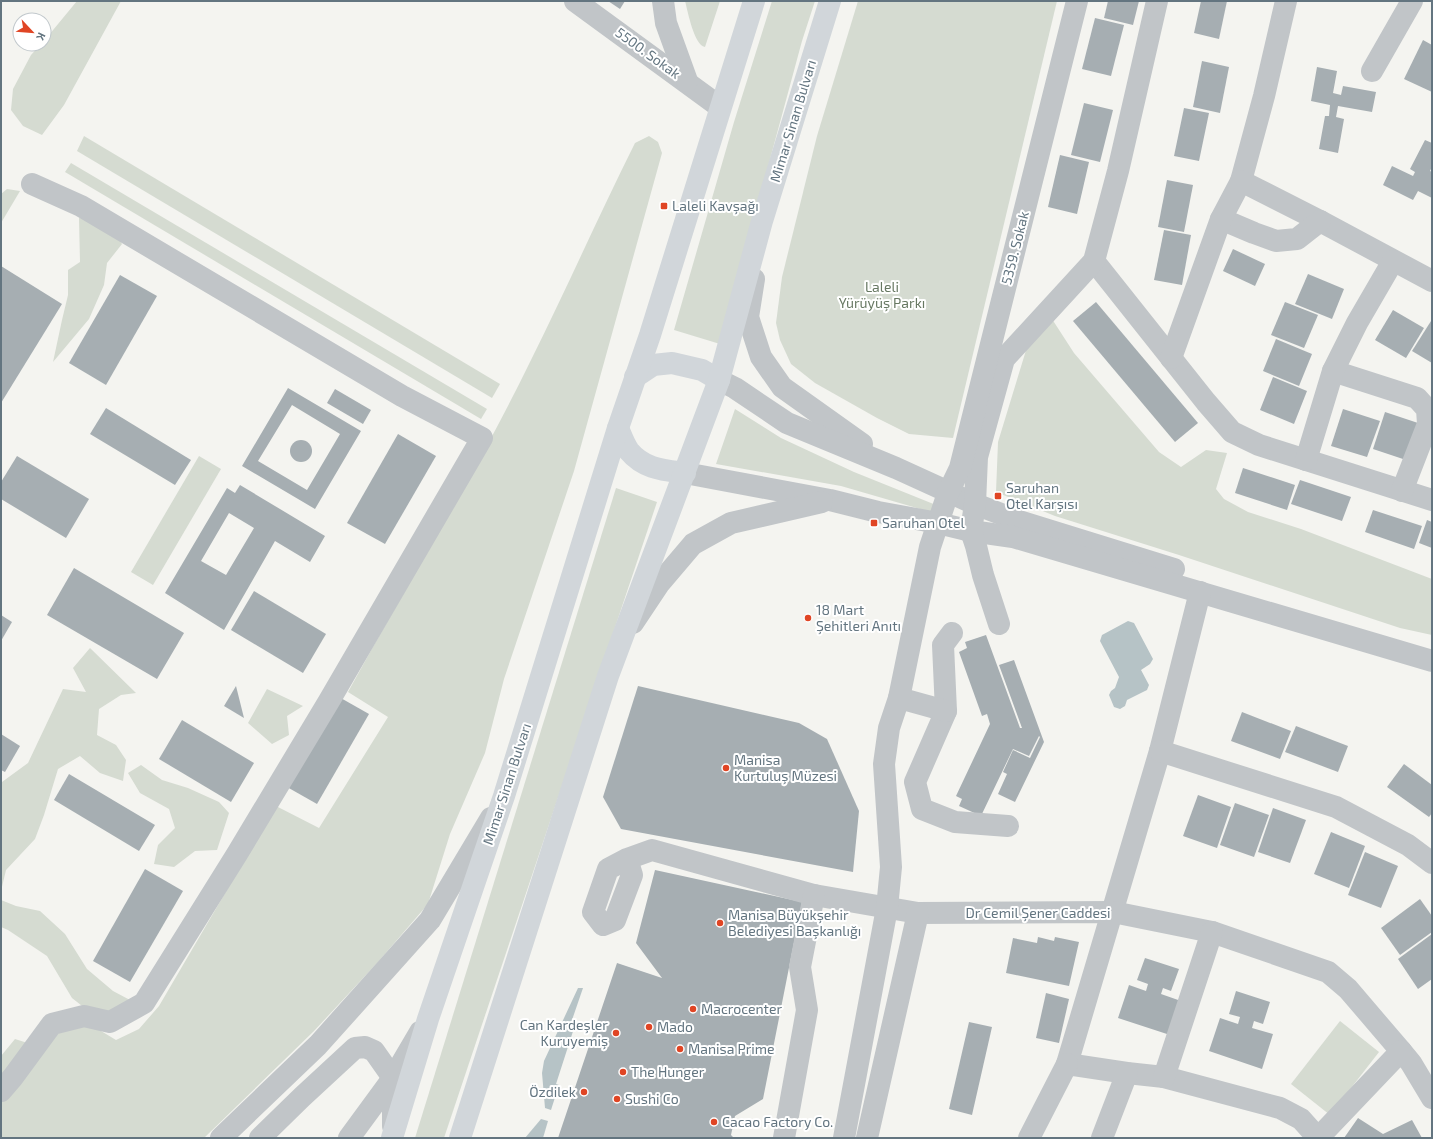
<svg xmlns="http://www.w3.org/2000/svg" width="1433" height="1139" font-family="'Exo 2',sans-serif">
  <rect width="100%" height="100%" fill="#f4f4f0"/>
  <g fill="#d5dbd1">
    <path d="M77,1h44l-57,104 -22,30 -19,-9 -12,-16 2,-21 18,-34 10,-11h3v-3z"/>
    <path d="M685,1h35l-15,46c-11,-2 -17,-35 -20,-46z"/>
    <path d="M772,1h43l-13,40 -82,303 -46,-14 60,-208z"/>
    <path d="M858,1h199l-104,437 -44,-4 -32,-16 -62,-35 -24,-19 -11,-24 -4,-17 6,-46 35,-141z"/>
    <path d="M84,136l416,248 -8,14 -415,-247z"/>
    <path d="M649,136l9,6 4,11 -88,318 -70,208 -19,74 -35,81 -22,70 -50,58 -64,69 -110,107h-203v-82l14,-17 25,8 28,-36 48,29 23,-11 20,-23 117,-200 43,22 69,-111 -40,-25c60,-110 127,-217 182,-330 36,-72 69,-147 105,-219z"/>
    <path d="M71,163l416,246 -6,10 -416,-247z"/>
    <path d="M7,189l13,2 -19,32v-29z"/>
    <path d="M79,218l28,2 15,24 -15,19 -3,22 -15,34 -36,43 9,-42 6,-25v-25l12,-8z"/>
    <path d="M1052,319l22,34 85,99 22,15 25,-17 21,3 -11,36 8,10 24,13 53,17 131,50v56l-32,-7 -221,-73 -124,-39 -59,-24 2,-50 29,-95z"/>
    <path d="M735,409l46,29 73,34 82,33 -2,8 -93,-27 -125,-22z"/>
    <path d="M199,456l22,13 -68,116 -22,-13z"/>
    <path d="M616,488l41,14 -213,636h-29z"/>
    <path d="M90,648l46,45 -15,2 -22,14 -2,26 19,10 10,15 -3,21 -23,-8 -20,-17 -22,13 -14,46 -9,24 -29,31 -5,21 1,-109 26,-19 35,-74 23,3 -13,-24z"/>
    <path d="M267,689l36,17 -16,10 2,19 -17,9 -24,-21z"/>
    <path d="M141,765l21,15 26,8 31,14 10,11 -12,37 -22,1 -21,16 -20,-3 4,-19 17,-17 -6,-19 -29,-16 -12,-20z"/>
    <path d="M1,900l15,6 24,5 25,23 22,35 26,22 17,9 -21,13h-18l-19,-15 -25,-42 -39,-26 -7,-3z"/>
    <path d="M1340,1021l39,31 -49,63 -39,-31z"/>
  </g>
  <g fill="#b6c3c6">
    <path d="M1128,621l6,2 19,36 -3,5 -9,6 8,15 -2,5 -20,10 -2,6 -5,3 -6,-2 -5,-12 2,-4 4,-3 4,-11 -19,-36 2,-6z"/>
    <path d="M578,988h5l-11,32 4,2 -20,62 3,1 -8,25 -6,-2 -3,-35 2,-12z"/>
    <path d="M541,1119l7,2 -5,17h-18z"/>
  </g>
  <g fill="#a6aeb2" fill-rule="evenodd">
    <path d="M608,1h17l-5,8z"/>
    <path d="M1108,1h31l-6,24 -29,-7z"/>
    <path d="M1201,1h26l-8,38 -25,-6z"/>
    <path d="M1095,18l29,7 -13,51 -29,-7z"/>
    <path d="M1423,40l9,5v47l-28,-13z"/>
    <path d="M1202,61l27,6 -9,46 -27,-6z"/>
    <path d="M1317,67l20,4 -4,22 8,2 2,-9 33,6 -4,20 -34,-6 -2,11 8,2 -6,34 -19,-4 6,-33h4l1,-11 -19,-4z"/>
    <path d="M1084,103l29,7 -13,52 -29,-7z"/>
    <path d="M1184,108l25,5 -10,48 -25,-5z"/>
    <path d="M1425,140l7,3v24l-2,4 2,1v26l-14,-7 -5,9 -30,-15 9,-19 21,10 2,-4 -5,-3z"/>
    <path d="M1060,155l29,7 -12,52 -29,-7z"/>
    <path d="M1167,180l26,5 -9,47 -26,-5z"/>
    <path d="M1164,230l27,5 -9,50 -28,-5z"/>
    <path d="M1233,249l32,15 -10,22 -32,-15z"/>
    <path d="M1,266l61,38 -61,99z"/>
    <path d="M1308,274l36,15 -12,30 -37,-15z"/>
    <path d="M120,275l37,21 -51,89 -37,-22z"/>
    <path d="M1096,302l102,121 -23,19 -102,-121z"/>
    <path d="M1285,302l33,13 -14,33 -33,-13z"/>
    <path d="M1393,310l31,18 -18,30 -31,-18z"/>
    <path d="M1431,321l1,1v41l-20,-12z"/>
    <path d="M1276,339l36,15 -13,32 -36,-15z"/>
    <path d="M1273,377l34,14 -13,33 -34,-14z"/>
    <path d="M288,388l73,43 -46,78 -73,-43zM292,405l48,29 -33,56 -49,-29z"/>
    <path d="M335,389l36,21 -8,14 -36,-21z"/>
    <path d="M106,408l85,52 -16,25 -85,-51z"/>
    <path d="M1343,409l37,12 -13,36 -36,-11z"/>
    <path d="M1385,412l36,12 -12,37 -36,-12z"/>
    <path d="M398,434l38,22 -51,88 -38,-21z"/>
    <circle cx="301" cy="451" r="11"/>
    <path d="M17,456l72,43 -23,39 -65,-39v-17z"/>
    <path d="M1243,468l52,17 -8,25 -52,-17z"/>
    <path d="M1300,480l51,17 -9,24 -51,-17z"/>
    <path d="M240,485l85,51 -15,26 -35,-21 -51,89 -59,-37 62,-105 8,5zM229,513l25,15 -28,47 -25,-14z"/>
    <path d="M1373,510l49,16 -8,23 -49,-17z"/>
    <path d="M1427,520l5,2v26l-13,-5z"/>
    <path d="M74,568l110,65 -27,46 -110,-64z"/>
    <path d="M254,591l72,43 -23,39 -72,-43z"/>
    <path d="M1,615l11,7 -11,19z"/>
    <path d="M986,635l34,93h2l-23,-63 15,-5 30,82 -29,60 -17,-8 9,-20 -4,-2 10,-22 17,8 10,-21 -1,-1 -10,20 -16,-7 -32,67 -22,-10 3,-7 -6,-3 34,-72 -3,-10 -5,2 -23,-64 8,-4 -2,-6z"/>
    <path d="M236,686l8,32 -20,-12z"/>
    <path d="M638,686l161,37 28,16 32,72 -6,61 -232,-43 -18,-32z"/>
    <path d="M339,697l30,17 -52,90 -30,-17z"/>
    <path d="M1242,712l49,19 -11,28 -49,-18z"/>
    <path d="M182,720l72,43 -23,39 -72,-43z"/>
    <path d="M1296,726l52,20 -10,26 -53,-20z"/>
    <path d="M1,734l19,12 -15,26 -4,-2z"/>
    <path d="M1404,764l28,21v28l-3,4 -42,-30z"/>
    <path d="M69,774l86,51 -16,26 -85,-51z"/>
    <path d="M1198,795l33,12 -14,41 -34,-12z"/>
    <path d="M1235,803l34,12 -15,42 -34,-12z"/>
    <path d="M1273,808l33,12 -16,43 -32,-11z"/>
    <path d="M1331,832l34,14 -16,42 -35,-14z"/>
    <path d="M1365,852l33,14 -17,42 -33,-13z"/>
    <path d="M145,869l38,22 -53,91 -37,-21z"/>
    <path d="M655,870l147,32 -39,197 -28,17 -4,19 3,3h-176l59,-175 45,15 -26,-35z"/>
    <path d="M1420,899l12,17v16l-32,23 -19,-27z"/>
    <path d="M1432,934v45l-14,10 -20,-30z"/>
    <path d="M1038,937l16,4 1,-4 24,5 -10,44 -63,-13 7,-35 24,5z"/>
    <path d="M1145,958l34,11 -8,22 -8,-3 -2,6 20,7 -11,34 -52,-17 11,-33 17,6 2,-7 -11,-4z"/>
    <path d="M1236,991l34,11 -7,22 -9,-3 -2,7 21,6 -11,35 -53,-18 11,-33 18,6 2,-7 -11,-3z"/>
    <path d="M1046,993l23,6 -10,44 -23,-5z"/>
    <path d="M969,1022l23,5 -20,88 -23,-6z"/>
    <path d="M1358,1118l25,16 29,-14 10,18h-78z"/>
  </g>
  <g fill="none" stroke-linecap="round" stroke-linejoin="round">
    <g stroke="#c1c5c8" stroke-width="22">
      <path d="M575,1l145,106"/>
      <path d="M663,1l3,22 21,58"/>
      <path d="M1286,1l-22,95 -23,85 79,40 112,60"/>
      <path d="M1372,71l40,-70"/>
      <path d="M1221,219l33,14 22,8 21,-2 23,-18"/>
      <path d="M1094,261l112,141 26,30 27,13 173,55"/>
      <path d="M754,279l-6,38 13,40 21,30 80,57"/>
      <path d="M1171,358l50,-139 20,-38"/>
      <path d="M1333,371l84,27 10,11 1,15 -26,67"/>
      <path d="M719,380l16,8 52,35 109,45 79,36 44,17 155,48"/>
      <path d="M1306,460l27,-89 24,-48 36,-62"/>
      <path d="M685,473l145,27 48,12 60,11 33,8 42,6 419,124"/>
      <path d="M1200,592l-40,159 -93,313 60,9 37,4 116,31 21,11 17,19"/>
      <path d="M633,623l26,-39 34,-40 38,-21 91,-21"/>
      <path d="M999,624l-16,-49 -7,-29 -5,-15 4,-27 2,-47 27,-98 90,-98 24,-90 39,-170"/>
      <path d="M952,633l-9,12 3,66 -31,71 7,27 33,13 53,4"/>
      <path d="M899,698l47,13"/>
      <path d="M1160,751l176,56 72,38 24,18"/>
      <path d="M627,859l5,16 -17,45 -12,5 -10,-13 15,-43 19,-10 25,-9 162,45 104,18 195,-1 99,20 116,40 20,17 53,62 10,12 21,35"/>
      <path d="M1164,1077l48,-145"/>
      <path d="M1,1091l12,-14 39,-53 32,-8 26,6 34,-19 93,-149 92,-153 153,-263 -80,-42 -321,-190 -49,-22"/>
      <path d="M1319,1137l82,-86"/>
      <path d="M221,1138l97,-93 112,-125 61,-102"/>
      <path d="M260,1138l42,-41 53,-49 10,-1 9,4 19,27v48"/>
      <path d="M349,1138l44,-60 27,-46"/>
      <path d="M784,1138l23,-128 -7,-43 14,-72"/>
      <path d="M844,1138l43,-230 4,-41 -7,-103 5,-36 10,-30 31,-151 18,-54 12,-25 117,-467"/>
      <path d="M867,1138l51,-225"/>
      <path d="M1029,1138l38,-74"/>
      <path d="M1102,1138l25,-65"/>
    </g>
    <g stroke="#d1d6da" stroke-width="22">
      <path d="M635,377l18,-12 19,-2 30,7 17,10"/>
      <path d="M618,428c3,7 6,16 11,23 15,18 34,19 56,22"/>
      <path d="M392,1138l36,-119 76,-223 114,-368 32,-93 104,-334"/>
      <path d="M460,1138l148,-462 111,-296 43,-159 68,-220"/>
    </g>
  </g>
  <g fill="#e04524" stroke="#fff" stroke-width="1.5">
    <rect x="660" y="202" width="8" height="8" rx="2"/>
    <rect x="994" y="492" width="8" height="8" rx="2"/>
    <rect x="870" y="519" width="8" height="8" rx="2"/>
    <circle cx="808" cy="618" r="4"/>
    <circle cx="726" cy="768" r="4"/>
    <circle cx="720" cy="923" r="4"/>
    <circle cx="693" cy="1009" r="4"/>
    <circle cx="649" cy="1027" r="4"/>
    <circle cx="616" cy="1033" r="4"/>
    <circle cx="680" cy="1049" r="4"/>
    <circle cx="623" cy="1072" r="4"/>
    <circle cx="584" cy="1092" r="4"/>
    <circle cx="617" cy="1099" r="4"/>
    <circle cx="714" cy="1122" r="4"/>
  </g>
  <g text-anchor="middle" stroke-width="4" stroke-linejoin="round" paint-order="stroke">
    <g font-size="14" fill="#637580" stroke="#fff">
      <text transform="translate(648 53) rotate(36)" y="5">5500. Sokak</text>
      <text transform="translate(793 121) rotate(-73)" y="5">Mimar Sinan Bulvarı</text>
      <text transform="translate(1015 248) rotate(-76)" y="5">5359. Sokak</text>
      <text transform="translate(507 784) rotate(-72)" y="5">Mimar Sinan Bulvarı</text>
      <text x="1038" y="918">Dr Cemil Şener Caddesi</text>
    </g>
    <g font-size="14" fill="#637580" stroke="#fff" text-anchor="start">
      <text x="672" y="211">Laleli Kavşağı</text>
      <text x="1006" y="493">Saruhan<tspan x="1006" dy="16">Otel Karşısı</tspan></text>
      <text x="882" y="528">Saruhan Otel</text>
      <text x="816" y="615">18 Mart<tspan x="816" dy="16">Şehitleri Anıtı</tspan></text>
      <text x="734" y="765">Manisa<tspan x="734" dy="16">Kurtuluş Müzesi</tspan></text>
      <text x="728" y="920">Manisa Büyükşehir<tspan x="728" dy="16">Belediyesi Başkanlığı</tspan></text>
      <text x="701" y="1014">Macrocenter</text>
      <text x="608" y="1030" text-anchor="end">Can Kardeşler<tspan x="608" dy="16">Kuruyemiş</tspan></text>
      <text x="657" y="1032">Mado</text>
      <text x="688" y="1054">Manisa Prime</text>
      <text x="631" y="1077">The Hunger</text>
      <text x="576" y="1097" text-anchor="end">Özdilek</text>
      <text x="625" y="1104">Sushi Co</text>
      <text x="722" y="1127">Cacao Factory Co.</text>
    </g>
    <g font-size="14" fill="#677862" stroke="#fff">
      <text x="882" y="292">Laleli<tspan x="882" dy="16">Yürüyüş Parkı</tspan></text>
    </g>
  </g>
  <rect width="1433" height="1139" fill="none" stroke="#637580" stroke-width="4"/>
  <g transform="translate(32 32) rotate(116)"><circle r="19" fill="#ffffff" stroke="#c1c8cc"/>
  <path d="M0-3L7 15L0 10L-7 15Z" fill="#e04524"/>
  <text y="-6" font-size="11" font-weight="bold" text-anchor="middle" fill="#637580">K</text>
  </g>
</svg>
